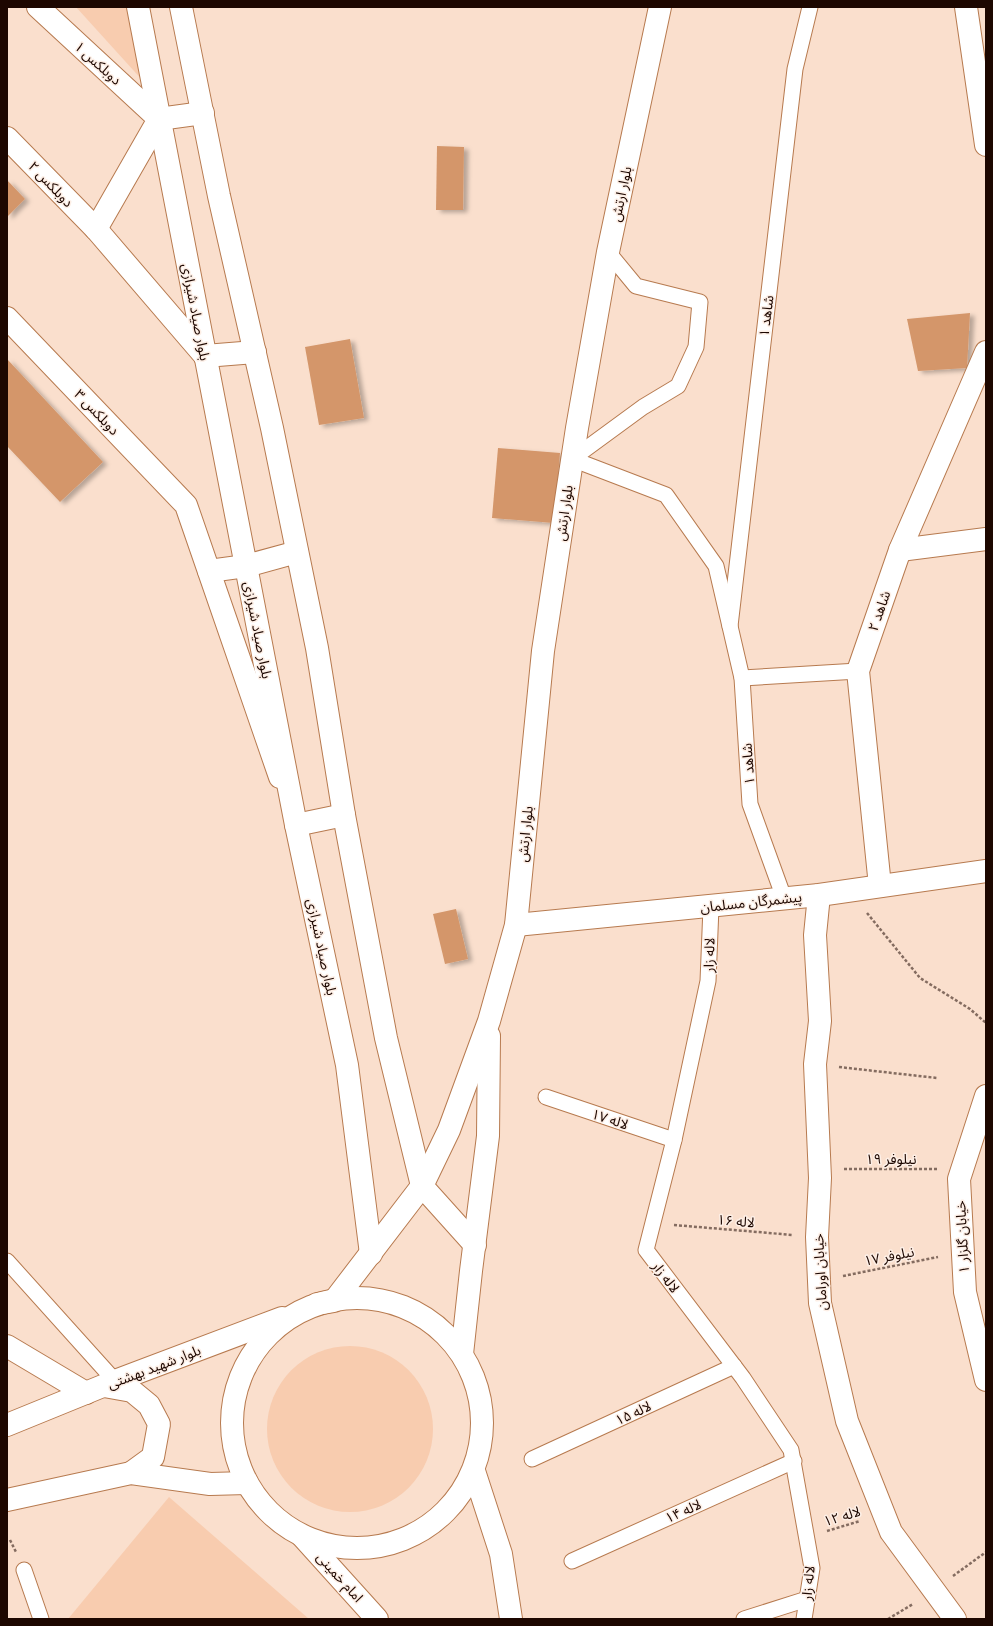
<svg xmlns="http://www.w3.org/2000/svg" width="993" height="1626" font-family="'Roboto Condensed','Noto Sans Arabic',sans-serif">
  <defs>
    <filter id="shadow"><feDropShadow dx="4.5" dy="2.5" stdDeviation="2" flood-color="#0004"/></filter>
  </defs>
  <rect width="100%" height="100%" fill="#fadfcd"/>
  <g fill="#f8ccaf">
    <path d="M76,7h51l17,75z"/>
    <circle cx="350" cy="1429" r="83"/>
    <path d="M169,1497l140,122h-241z"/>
  </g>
  <g fill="#d4966a" filter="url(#shadow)">
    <path d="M437,146l27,1 -1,63h-27z"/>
    <path d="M7,180l18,19 -18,18z"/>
    <path d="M970,313l-3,55 -49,3 -11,-52z"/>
    <path d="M350,339l14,79 -45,7 -14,-78z"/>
    <path d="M7,359l96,103 -43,40 -53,-56z"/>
    <path d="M498,448l62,5 -6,70 -62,-5z"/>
    <path d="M456,909l12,50 -23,5 -12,-50z"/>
  </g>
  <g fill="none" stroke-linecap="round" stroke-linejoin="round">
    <g stroke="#b77a4f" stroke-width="17">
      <g id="service">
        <path d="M572,459l94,36 50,71 26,112 8,126 34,94"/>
        <path d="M572,459l71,-52 35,-21 18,-39 4,-45 -64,-16 -28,-34"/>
        <path d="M730,626l65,-557 15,-62"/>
        <path d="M742,678l116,-7"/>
        <path d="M711,907l-3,74 -34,159 -28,110 97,128 48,72 21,118 -8,51"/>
        <path d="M546,1097l128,43"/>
        <path d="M7,1261l108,120"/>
        <path d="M532,1459l202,-93"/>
        <path d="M572,1561l222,-100"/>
        <path d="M24,1570l17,49"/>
        <path d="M744,1619l63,-20"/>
      </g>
    </g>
    <g stroke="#b77a4f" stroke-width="24">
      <g id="minor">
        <path d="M38,7l121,112 -63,110"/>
        <path d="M966,7l20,138"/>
        <path d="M7,138l89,91 109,127"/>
        <path d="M7,318l179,187 94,272"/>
        <path d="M900,550l86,-11"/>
        <path d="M209,571l37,-5"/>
        <path d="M880,886l-22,-215 42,-121 86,-198"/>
        <path d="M819,895l-4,40 5,86 -5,43 5,114 -3,59 3,66 27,118 44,111 64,87"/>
        <path d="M986,1096l-27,83 6,113 21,88"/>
        <path d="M7,1346l79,47"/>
      </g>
    </g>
    <g stroke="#b77a4f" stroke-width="24">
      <path id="tertiary" d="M516,925l303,-30 167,-24"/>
    </g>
    <g stroke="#b77a4f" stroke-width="24">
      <g id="secondary">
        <path d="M138,7l158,818 51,240 24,189"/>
        <path d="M181,7l38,189 53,232 45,220 27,167 42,223 36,148 53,59"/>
        <path d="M159,119l44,-6"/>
        <path d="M205,356l50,-4"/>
        <path d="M246,566l51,-14"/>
        <path d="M296,825l48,-10"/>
        <circle cx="357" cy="1423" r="125"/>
        <path d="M317,1304l17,-3 88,-115 27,-56 40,-109 27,-96 27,-274 34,-223 31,-176 52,-245"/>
        <path d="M462,1354l9,-83 17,-135 1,-100"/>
        <path d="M104,1386l28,5 17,14 10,19 -6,33 -22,16"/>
        <path d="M7,1425l108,-44 167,-63"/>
        <path d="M474,1471l27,83 10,65"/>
        <path d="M7,1500l124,-27 79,11 37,-1"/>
        <path d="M302,1536l75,83"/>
      </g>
    </g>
    <g stroke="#846c60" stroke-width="2.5" stroke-dasharray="3 2" stroke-linecap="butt">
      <path d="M867,913l53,65 50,31 16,14"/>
      <path d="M839,1067l98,11"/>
      <path d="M844,1169h93"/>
      <path d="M674,1225l119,10"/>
      <path d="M843,1276l95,-19"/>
      <path d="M827,1531l33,-10"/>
      <path d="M10,1540l6,12"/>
      <path d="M953,1576l33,-24"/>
      <path d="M888,1619l25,-15"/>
    </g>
    <use href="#service" stroke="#fff" stroke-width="15"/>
    <use href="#minor" stroke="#fff" stroke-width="22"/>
    <use href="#tertiary" stroke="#fff" stroke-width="22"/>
    <use href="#secondary" stroke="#fff" stroke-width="22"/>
  </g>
  <g text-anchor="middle" stroke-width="3" stroke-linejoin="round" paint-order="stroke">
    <g font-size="14" fill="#1d0700" stroke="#fdefe6">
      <text transform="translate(98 63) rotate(42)" y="5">دوبلکس ۱</text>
      <text transform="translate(51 184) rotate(46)" y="5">دوبلکس ۲</text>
      <text transform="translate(621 194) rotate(-78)" y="5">بلوار ارتش</text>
      <text transform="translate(196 312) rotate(79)" y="5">بلوار صیاد شیرازی</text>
      <text transform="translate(766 316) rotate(-83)" y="5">شاهد ۱</text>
      <text transform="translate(97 412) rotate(46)" y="5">دوبلکس ۳</text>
      <text transform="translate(564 513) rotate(-82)" y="5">بلوار ارتش</text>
      <text transform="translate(879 611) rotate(-71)" y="5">شاهد ۲</text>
      <text transform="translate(258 630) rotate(79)" y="5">بلوار صیاد شیرازی</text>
      <text transform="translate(748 764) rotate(-94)" y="5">شاهد ۱</text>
      <text transform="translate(525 834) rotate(-84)" y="5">بلوار ارتش</text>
      <text transform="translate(751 902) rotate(-6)" y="5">پیشمرگان مسلمان</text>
      <text transform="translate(322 947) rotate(78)" y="5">بلوار صیاد شیرازی</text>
      <text transform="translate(709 955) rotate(-88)" y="5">لاله زار</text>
      <text transform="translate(610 1119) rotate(18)" y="5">لاله ۱۷</text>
      <text x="891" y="1164">نیلوفر ۱۹</text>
      <text transform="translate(736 1221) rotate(5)" y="5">لاله ۱۶</text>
      <text transform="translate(962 1237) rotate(-93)" y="5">خیابان گلزار ۱</text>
      <text transform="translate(889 1256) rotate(-11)" y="5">نیلوفر ۱۷</text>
      <text transform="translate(820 1272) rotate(-93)" y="5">خیابان اورامان</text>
      <text transform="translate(666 1277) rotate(53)" y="5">لاله زار</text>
      <text transform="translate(154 1367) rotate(-21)" y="5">بلوار شهید بهشتی</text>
      <text transform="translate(633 1413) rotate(-25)" y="5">لاله ۱۵</text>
      <text transform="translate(683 1511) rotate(-24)" y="5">لاله ۱۴</text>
      <text transform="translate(842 1516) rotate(-17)" y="5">لاله ۱۲</text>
      <text transform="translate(340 1577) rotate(48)" y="5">امام خمینی</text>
      <text transform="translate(808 1583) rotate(-84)" y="5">لاله زار</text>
    </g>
  </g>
  <rect width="993" height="1626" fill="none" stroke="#1d0700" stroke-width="16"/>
</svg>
